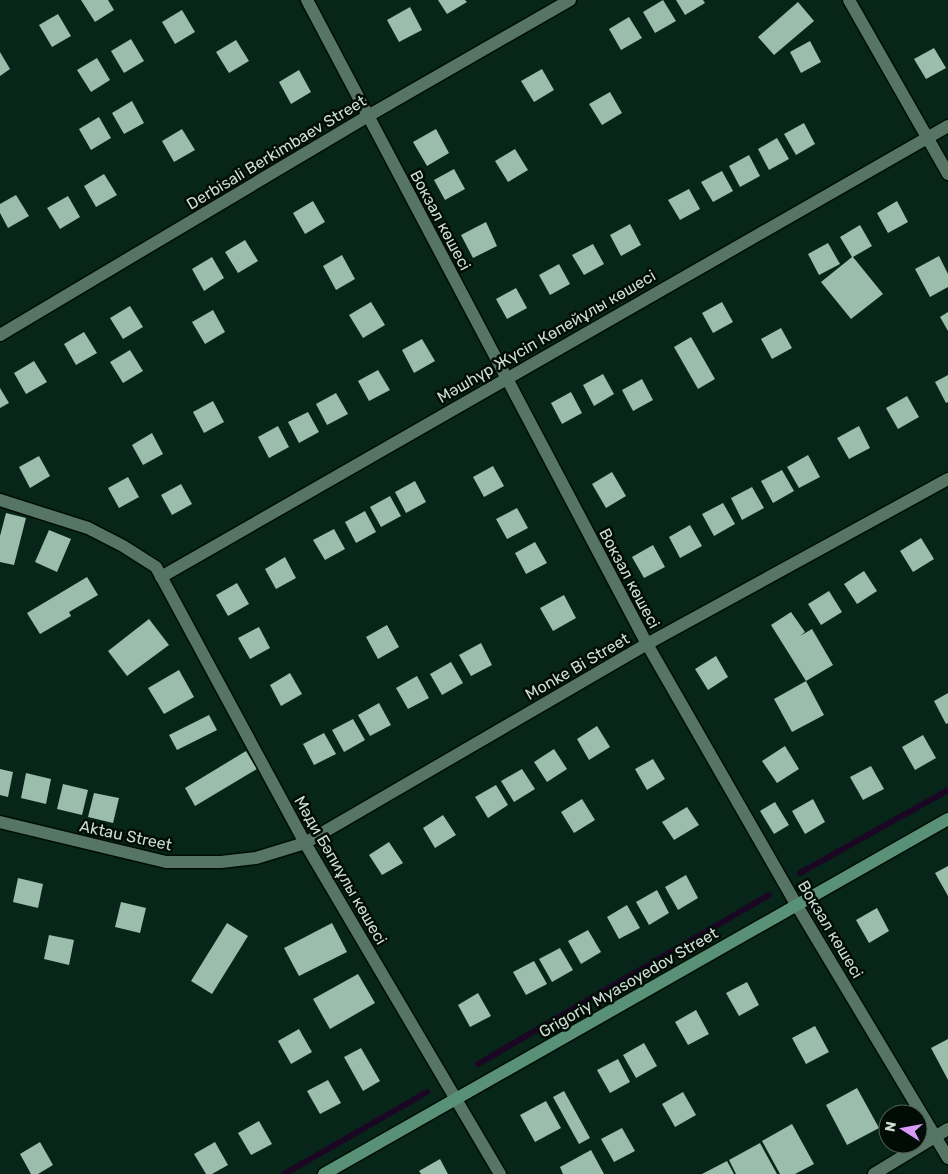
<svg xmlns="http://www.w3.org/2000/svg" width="948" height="1174" font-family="Rubik,sans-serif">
  <rect width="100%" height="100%" fill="#072619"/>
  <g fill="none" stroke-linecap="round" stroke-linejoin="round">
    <g stroke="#1b0624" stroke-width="6">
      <path d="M800,873l148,-83"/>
      <path d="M478,1064l291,-169"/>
      <path d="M284,1174l143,-82"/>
    </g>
  </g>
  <g fill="#9bbdab">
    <path d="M81,0h27l6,10 -19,12z"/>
    <path d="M438,0h27l2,2 -20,12z"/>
    <path d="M663,0l13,21 -21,12 -12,-21z"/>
    <path d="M676,0h27l2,3 -20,12z"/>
    <path d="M798,2l16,19 -40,34 -16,-18z"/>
    <path d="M410,7l12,23 -23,12 -12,-22z"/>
    <path d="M182,10l13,22 -20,12 -13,-22z"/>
    <path d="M58,14l13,22 -19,11 -13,-22z"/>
    <path d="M629,17l13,21 -21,12 -12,-21z"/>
    <path d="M131,39l13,22 -20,12 -13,-22z"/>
    <path d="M236,40l13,21 -20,12 -13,-21z"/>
    <path d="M810,41l11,21 -20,11 -11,-21z"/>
    <path d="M934,48l12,20 -20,11 -12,-20z"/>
    <path d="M0,52l10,17 -10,7z"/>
    <path d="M97,58l13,22 -19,12 -14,-22z"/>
    <path d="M542,69l12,21 -20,12 -13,-21z"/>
    <path d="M299,70l12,22 -20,12 -12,-22z"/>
    <path d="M610,92l12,21 -20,12 -13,-21z"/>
    <path d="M132,101l12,22 -20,11 -12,-21z"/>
    <path d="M99,117l12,21 -20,12 -12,-21z"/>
    <path d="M804,123l11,21 -19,11 -12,-21z"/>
    <path d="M182,129l13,21 -21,12 -12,-21z"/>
    <path d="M436,129l13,24 -22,13 -14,-24z"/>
    <path d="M777,138l12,21 -20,11 -11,-21z"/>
    <path d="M515,149l13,21 -20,12 -13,-21z"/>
    <path d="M749,155l11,21 -20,11 -11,-21z"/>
    <path d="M454,169l11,20 -20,11 -11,-20z"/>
    <path d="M722,171l11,20 -20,11 -12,-20z"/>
    <path d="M104,174l13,21 -21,12 -12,-21z"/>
    <path d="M689,189l11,20 -20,11 -12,-20z"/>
    <path d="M16,195l13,21 -21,12 -8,-15v-9z"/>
    <path d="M68,196l12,21 -20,12 -13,-21z"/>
    <path d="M313,201l12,21 -20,12 -12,-21z"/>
    <path d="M897,201l11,21 -20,11 -11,-20z"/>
    <path d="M486,222l11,24 -24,12 -12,-23z"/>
    <path d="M630,224l11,21 -20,11 -11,-21z"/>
    <path d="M860,225l12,21 -19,11 30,37 -32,25 -30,-37 31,-25 -12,-20z"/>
    <path d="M245,240l13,21 -20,12 -13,-21z"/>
    <path d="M828,243l12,21 -21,11 -11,-21z"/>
    <path d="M593,244l11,20 -20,11 -12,-20z"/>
    <path d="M342,255l13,24 -19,11 -13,-24z"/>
    <path d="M939,256l9,18v13l-18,10 -15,-28z"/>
    <path d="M212,257l12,21 -20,13 -12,-22z"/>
    <path d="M559,264l11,20 -20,11 -11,-20z"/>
    <path d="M516,288l11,20 -20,11 -11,-20z"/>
    <path d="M371,302l14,23 -22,13 -14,-23z"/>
    <path d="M722,302l11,20 -20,11 -11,-20z"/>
    <path d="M130,306l13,21 -20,12 -13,-21z"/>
    <path d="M213,310l12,22 -20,12 -13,-22z"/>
    <path d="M948,312v19l-8,-14z"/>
    <path d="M781,328l11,20 -20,11 -11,-20z"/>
    <path d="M84,332l13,21 -21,12 -12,-21z"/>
    <path d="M691,337l24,42 -17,10 -24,-42z"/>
    <path d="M422,339l13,22 -21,12 -12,-23z"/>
    <path d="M130,350l13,21 -20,12 -13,-21z"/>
    <path d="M34,361l13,21 -21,12 -12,-21z"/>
    <path d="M378,370l12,20 -21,11 -11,-20z"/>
    <path d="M603,374l11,20 -20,12 -11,-21z"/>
    <path d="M948,375v27l-2,1 -11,-21z"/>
    <path d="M642,379l11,21 -20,11 -11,-21z"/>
    <path d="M0,388l9,15 -9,5z"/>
    <path d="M571,392l11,21 -20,11 -11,-21z"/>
    <path d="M336,393l12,21 -21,11 -11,-21z"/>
    <path d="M907,396l12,21 -21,12 -12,-21z"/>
    <path d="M213,401l11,21 -20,11 -11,-21z"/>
    <path d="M308,412l11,20 -20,11 -11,-21z"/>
    <path d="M278,426l11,21 -20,11 -11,-21z"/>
    <path d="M859,426l11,22 -21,11 -12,-21z"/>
    <path d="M152,433l11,21 -20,11 -11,-20z"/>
    <path d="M808,455l12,22 -21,11 -12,-21z"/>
    <path d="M39,456l11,20 -20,12 -11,-21z"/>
    <path d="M493,466l11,20 -20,11 -11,-20z"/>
    <path d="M782,470l12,21 -21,12 -12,-22z"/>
    <path d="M612,472l14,24 -20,12 -14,-24z"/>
    <path d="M128,477l11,20 -20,11 -11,-20z"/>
    <path d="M415,481l11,21 -20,11 -11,-21z"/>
    <path d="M181,484l11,20 -20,11 -11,-20z"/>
    <path d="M752,487l12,21 -22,12 -11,-22z"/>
    <path d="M390,496l11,20 -20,11 -11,-20z"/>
    <path d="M723,503l12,21 -21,12 -12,-22z"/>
    <path d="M517,508l11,20 -21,11 -11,-20z"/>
    <path d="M365,511l11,21 -20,11 -11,-21z"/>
    <path d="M6,513l20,5 -12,47 -14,-3v-26z"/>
    <path d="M690,525l12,21 -22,12 -11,-21z"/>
    <path d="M334,529l11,20 -20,11 -12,-20z"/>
    <path d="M49,530l22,9 -14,33 -22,-10z"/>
    <path d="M921,538l13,21 -21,13 -13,-21z"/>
    <path d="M535,542l12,21 -21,11 -11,-21z"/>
    <path d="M653,545l12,22 -21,11 -12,-21z"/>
    <path d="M285,557l11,21 -20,11 -11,-20z"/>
    <path d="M864,571l13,20 -20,13 -13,-20z"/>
    <path d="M87,577l11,18 -29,17 2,4 -31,18 -13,-21z"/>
    <path d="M237,583l12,21 -21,12 -12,-21z"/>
    <path d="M829,591l13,21 -21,13 -13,-21z"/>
    <path d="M564,595l12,23 -23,13 -13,-23z"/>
    <path d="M791,612l14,20 -5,4 12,-7 21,36 -27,16 -35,-56z"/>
    <path d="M149,619l20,26 -42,31 -19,-25z"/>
    <path d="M387,625l12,22 -21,12 -12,-22z"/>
    <path d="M259,627l11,21 -20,11 -12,-21z"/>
    <path d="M481,643l11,22 -21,11 -12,-21z"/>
    <path d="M716,656l12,21 -20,13 -13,-21z"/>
    <path d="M451,662l12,21 -21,12 -12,-21z"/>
    <path d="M179,670l15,27 -30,17 -16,-26z"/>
    <path d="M290,673l12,21 -21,12 -11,-21z"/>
    <path d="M417,676l12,22 -21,11 -12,-21z"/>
    <path d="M806,681l18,34 -32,17 -18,-33z"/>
    <path d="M948,693v30l-2,1 -12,-23z"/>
    <path d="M379,703l12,22 -21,11 -12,-21z"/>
    <path d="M209,715l8,15 -40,20 -8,-15z"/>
    <path d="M353,719l12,21 -21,12 -12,-22z"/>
    <path d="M597,726l13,21 -21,13 -12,-21z"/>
    <path d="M324,733l12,21 -22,11 -11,-21z"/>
    <path d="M923,735l13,23 -21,12 -13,-23z"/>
    <path d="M785,746l14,23 -22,14 -15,-22z"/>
    <path d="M554,749l13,20 -20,13 -13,-20z"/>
    <path d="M246,751l11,18 -62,37 -10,-18z"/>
    <path d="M653,759l12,20 -18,11 -12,-21z"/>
    <path d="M871,766l13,23 -21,11 -13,-23z"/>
    <path d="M0,769l13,3 -5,25 -8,-2z"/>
    <path d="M522,769l13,20 -21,13 -13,-21z"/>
    <path d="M26,773l25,6 -5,25 -25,-6z"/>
    <path d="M63,784l25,6 -6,25 -25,-6z"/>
    <path d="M496,785l12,20 -20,13 -13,-21z"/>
    <path d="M94,793l25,5 -6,25 -25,-6z"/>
    <path d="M582,799l13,21 -21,13 -13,-21z"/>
    <path d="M813,799l12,23 -20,12 -13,-23z"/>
    <path d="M775,802l14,23 -15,9 -14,-23z"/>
    <path d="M687,807l12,18 -25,15 -12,-18z"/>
    <path d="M443,815l13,20 -21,13 -12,-20z"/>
    <path d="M389,842l14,21 -21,12 -13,-20z"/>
    <path d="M948,866v30l-13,-23z"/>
    <path d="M686,875l12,23 -20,12 -13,-23z"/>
    <path d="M18,878l25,6 -5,24 -25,-6z"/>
    <path d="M657,890l12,23 -20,12 -13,-23z"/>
    <path d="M121,902l25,6 -6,25 -25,-6z"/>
    <path d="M627,905l13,23 -21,11 -12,-22z"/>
    <path d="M877,908l12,23 -20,12 -13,-23z"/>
    <path d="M227,923l21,13 -36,58 -21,-13z"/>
    <path d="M332,923l15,29 -48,24 -15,-28z"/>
    <path d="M588,930l13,22 -20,12 -13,-23z"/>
    <path d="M49,935l25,5 -5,25 -25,-6z"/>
    <path d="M560,948l13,22 -21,12 -13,-23z"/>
    <path d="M534,961l13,23 -21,11 -13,-23z"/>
    <path d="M358,974l17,29 -45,26 -17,-30z"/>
    <path d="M747,982l12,23 -20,11 -13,-23z"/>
    <path d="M478,993l13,23 -21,11 -12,-22z"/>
    <path d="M696,1010l13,24 -21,11 -13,-23z"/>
    <path d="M815,1026l14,26 -23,12 -14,-26z"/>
    <path d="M299,1029l13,23 -21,12 -13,-23z"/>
    <path d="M948,1039v41l-17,-32z"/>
    <path d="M644,1043l13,23 -21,12 -13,-23z"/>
    <path d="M361,1048l19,33 -17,10 -19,-34z"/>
    <path d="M618,1059l12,23 -20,11 -13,-23z"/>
    <path d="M328,1080l13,23 -21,11 -13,-23z"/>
    <path d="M857,1088l22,40 -32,17 -21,-40z"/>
    <path d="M564,1091l26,47 -11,6 -26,-47z"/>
    <path d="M683,1092l13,23 -21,12 -13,-23z"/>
    <path d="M546,1101l15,27 -26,14 -15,-27z"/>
    <path d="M259,1121l13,23 -21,11 -13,-22z"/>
    <path d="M792,1124l22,40 -19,10h-15l-18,-33z"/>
    <path d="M622,1128l13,23 -21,11 -13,-23z"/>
    <path d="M40,1142l13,23 -15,9h-7l-11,-20z"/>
    <path d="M215,1142l13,23 -16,9h-6l-12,-20z"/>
    <path d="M760,1143l17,31h-41l-7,-14z"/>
    <path d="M591,1150l13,24h-41l-3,-7z"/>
    <path d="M440,1159l8,15h-27l-2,-3z"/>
    <path d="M727,1161l7,13h-32z"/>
  </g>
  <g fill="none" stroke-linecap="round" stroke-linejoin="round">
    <g stroke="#000d05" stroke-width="15">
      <g id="street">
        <path d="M307,0l340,644 149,260 152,254"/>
        <path d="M849,0l99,174"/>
        <path d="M0,335l368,-219 202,-116"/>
        <path d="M0,500l88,28 35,18 33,21 149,276 195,331"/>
        <path d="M161,577l787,-451"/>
        <path d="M0,822l166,40h55l35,-4 49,-15 342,-199 301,-165"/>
        <path d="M874,1174l74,-45"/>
      </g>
    </g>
    <g stroke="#000d05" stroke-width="15">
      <path id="secondary" d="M324,1174l624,-355"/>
    </g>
    <use href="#street" stroke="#567565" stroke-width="12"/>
    <use href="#secondary" stroke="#599176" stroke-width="12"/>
  </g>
  <g text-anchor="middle" stroke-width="5" stroke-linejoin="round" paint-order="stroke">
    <g font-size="16" fill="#ccddd3" stroke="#020c07">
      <text transform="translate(276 152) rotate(-31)" y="6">Derbisali Berkimbaev Street</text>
      <text transform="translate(441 220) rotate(62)" y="6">Вокзал көшесі</text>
      <text transform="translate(546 336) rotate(-30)" y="6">Мәшһүр Жүсіп Көпейұлы көшесі</text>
      <text transform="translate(630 578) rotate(62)" y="6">Вокзал көшесі</text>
      <text transform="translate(577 666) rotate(-30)" y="6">Monke Bi Street</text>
      <text transform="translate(126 835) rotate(12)" y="6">Aktau Street</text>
      <text transform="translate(341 870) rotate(60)" y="6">Мәди Бәпиұлы көшесі</text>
      <text transform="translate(831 929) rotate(59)" y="6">Вокзал көшесі</text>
      <text transform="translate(628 982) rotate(-30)" y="6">Grigoriy Myasoyedov Street</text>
    </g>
  </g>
  <g transform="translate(903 1129) rotate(281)"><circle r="24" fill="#020c07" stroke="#536059"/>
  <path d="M0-4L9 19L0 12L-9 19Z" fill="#d89af8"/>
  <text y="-8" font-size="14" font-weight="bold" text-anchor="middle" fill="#ccddd3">N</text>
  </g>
</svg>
